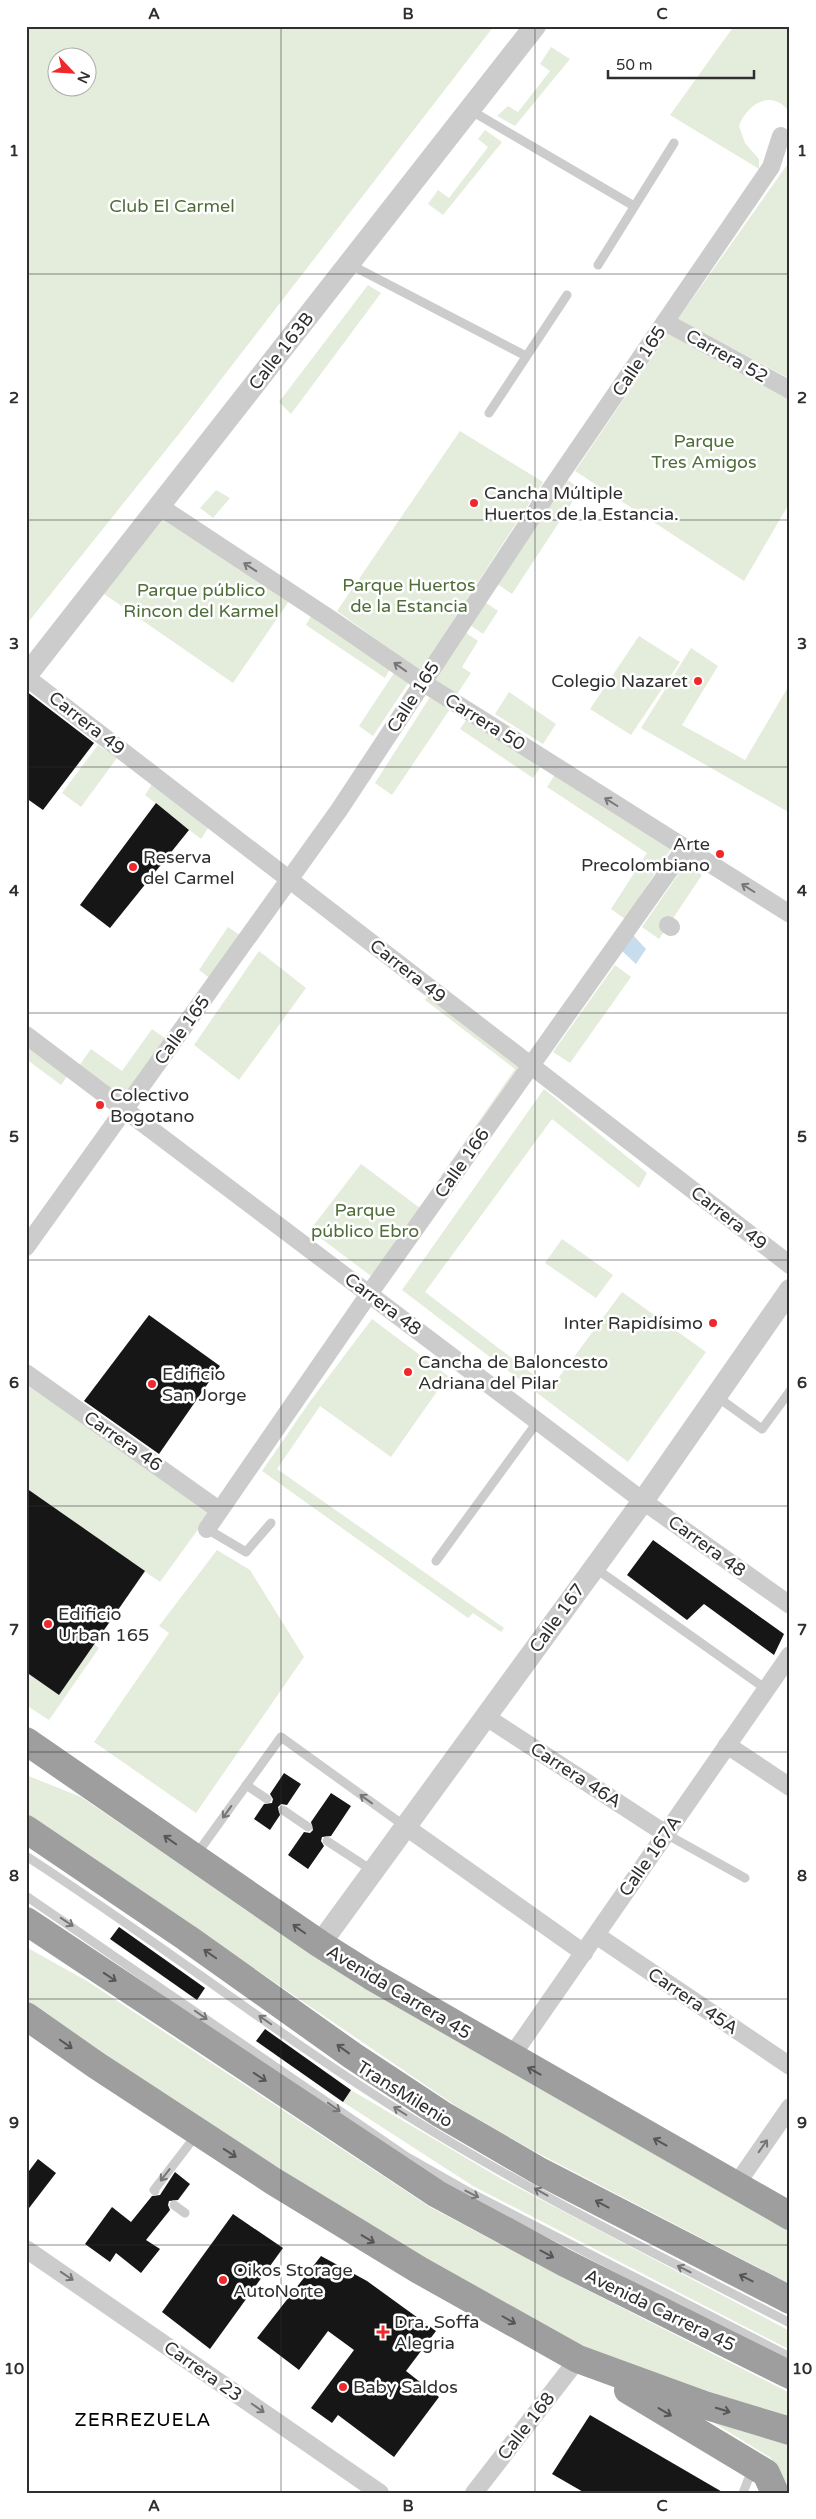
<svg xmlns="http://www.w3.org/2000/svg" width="816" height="2519" font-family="'Varela Round',sans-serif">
  <rect width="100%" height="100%" fill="#fff"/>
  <g fill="#e4eddc" fill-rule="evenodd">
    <path d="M26,26h468l-312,404 -156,195zM58,58h30v30h-30z"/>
    <path d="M734,26h56v87c-17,-25 -43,-10 -51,13l6,17 14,16v10l-89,-54z"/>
    <path d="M551,47l19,12 -55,67 -18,-10 11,-10 10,6 32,-41 -10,-7z"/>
    <path d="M485,130l17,12 -59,73 -15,-11 10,-14 11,8 39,-51 -10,-8z"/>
    <path d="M787,165l3,2v212l-112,-60z"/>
    <path d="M368,285l13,8 -90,121 -12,-12z"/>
    <path d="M668,334l122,66v102l-46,79 -169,-110z"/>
    <path d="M460,431l83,51 -123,189 -83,-60z"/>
    <path d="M566,479l15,10 -69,105 -16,-11z"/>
    <path d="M216,490l14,8 -17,20 -13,-10z"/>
    <path d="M164,515l125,86 -56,82 -129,-89z"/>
    <path d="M482,600l16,11 -15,23 -16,-11z"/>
    <path d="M311,616l79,53 -5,9 -79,-53z"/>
    <path d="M462,630l16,11 -16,26 9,6 -16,24 -25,-17z"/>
    <path d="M639,636l41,26 -49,73 -41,-26z"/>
    <path d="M691,648l27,18 -36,59 63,35 43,-73 2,1v125l-149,-85z"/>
    <path d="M394,673l15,9 -36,54 -14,-10z"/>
    <path d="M509,692l47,32 -13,20 -48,-30z"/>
    <path d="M430,697l20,12 -58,86 -17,-12z"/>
    <path d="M469,716l73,49 -9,13 -73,-49z"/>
    <path d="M98,745l19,13 -36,49 -19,-14z"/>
    <path d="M556,773l115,76 -46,70 -14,-10 36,-56 -100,-66z"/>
    <path d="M154,781l56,44 -9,14 -56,-44z"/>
    <path d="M686,863l16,12 -43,64 -17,-12z"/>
    <path d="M228,927l13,9 -30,43 -12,-9z"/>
    <path d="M259,951l47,37 -67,92 -45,-35z"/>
    <path d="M615,965l16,12 -61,86 -17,-11z"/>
    <path d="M429,995l96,70 -79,115 -5,-4 74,-107 -90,-69z"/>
    <path d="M152,1029l17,12 -42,59 -48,-34 12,-17 31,22z"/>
    <path d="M32,1045l37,28 -8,12 -35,-26v-5z"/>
    <path d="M544,1089l103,84 -8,15 -87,-69 -127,173 126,96 71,-96 84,60 -78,110 -226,-172z"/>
    <path d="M361,1164l59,44 -49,68 -61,-46z"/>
    <path d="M562,1239l51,36 -17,23 -51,-35z"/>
    <path d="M372,1319l76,57 -57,81 -71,-51 -43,63 227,159 -3,4 -28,-19 -5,5 -206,-147 49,-71z"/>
    <path d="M26,1377l186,133 -52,72 -134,-94z"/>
    <path d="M217,1550l33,20 54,87 -108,156 -102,-71 75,-109 -10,-7z"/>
    <path d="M94,1644l5,4 -50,72 -23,-15v-33l33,23z"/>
    <path d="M26,1775l55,22 147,100 180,112 382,217v58l-260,-135 -74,-43 -430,-293z"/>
    <path d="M26,1947l61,34 343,226 147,78 213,108v26l-142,-43 -49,-20 -194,-107 -255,-164 -124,-85z"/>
    <path d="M351,2090l149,88 290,153v19l-317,-164 -130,-84z"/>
    <path d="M695,2411l95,31v51h-3l-16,-35z"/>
  </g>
  <path fill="#c7ddee" d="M633,935l13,14 -10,15 -14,-13z"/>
  <g fill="#161616">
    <path d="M26,691l68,52 -51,67 -17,-12z"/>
    <path d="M156,803l33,27 -79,98 -30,-23z"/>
    <path d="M149,1315l71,51 -61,88 -75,-53z"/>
    <path d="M26,1488l119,83 -86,124 -33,-23z"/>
    <path d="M653,1540l131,94 -10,21 -70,-51 -17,16 -60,-45z"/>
    <path d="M284,1773l17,11 -14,21 -6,-1 -3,3 2,8 -10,15 -16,-11 10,-15 8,-1 1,-4 -3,-5z"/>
    <path d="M331,1793l20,13 -20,30 -9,1 -1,4 3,5 -16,23 -20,-14 16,-23 6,1 3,-3 -2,-8z"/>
    <path d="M119,1927l86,61 -8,12 -87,-61z"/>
    <path d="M265,2029l86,61 -8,12 -87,-61z"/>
    <path d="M38,2159l18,14 -30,39v-37z"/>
    <path d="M175,2172l15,12 -12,16 -9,1 -1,4 2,5 -24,30 14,9 -19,24 -25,-20 -6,9 -25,-18 27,-37 19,15 21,-26 8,-1z"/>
    <path d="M233,2214l50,34 -73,101 -48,-37z"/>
    <path d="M321,2256l46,25 69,50 -30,40 33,26 -45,60 -56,-42 -6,8 -21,-15 43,-58 -26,-19 -29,39 -42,-32z"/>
    <path d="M590,2415l134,78h-139l-33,-19z"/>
  </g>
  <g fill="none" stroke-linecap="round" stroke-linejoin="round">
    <g stroke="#ccc" stroke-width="9">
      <path d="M470,110l164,96"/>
      <path d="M349,264l177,92"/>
      <path d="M598,265l76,-122"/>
      <path d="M489,413l78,-118"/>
      <path d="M716,1396l46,33 28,-38"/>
      <path d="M207,1529l39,23 25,-29"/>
      <path d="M436,1561l102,-140"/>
      <path d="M595,1568l171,121"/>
      <path d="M246,1785l21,14"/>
      <path d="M283,1810l25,17"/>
      <path d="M666,1834l79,44"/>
      <path d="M327,1841l46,30"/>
      <path d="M196,1855l85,-118 125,90"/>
      <path d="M26,1856c129,83 250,178 380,259 123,77 254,141 384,208"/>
      <path d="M26,1896l381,261 58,33 325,167"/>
      <path d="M155,2191l-1,-1 43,-56"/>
      <path d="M174,2205l11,8"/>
      <path d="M743,2493l5,-13 7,-9"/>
    </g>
    <g stroke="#ccc" stroke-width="18">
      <path d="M665,322l125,68"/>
      <path d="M159,506l173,114 90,62 368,232"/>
      <path d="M26,677l764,588"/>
      <path d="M668,925l3,2"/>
      <path d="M26,1035l617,466 147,104"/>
      <path d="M26,1247l313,-437 211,-320 221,-323 10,-31"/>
      <path d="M26,1373l193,137"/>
      <path d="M207,1529l162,-235 316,-446"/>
      <path d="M486,1717l180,117"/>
      <path d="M727,1745l63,42"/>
      <path d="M406,1827l178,126"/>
      <path d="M596,1935l194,131"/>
      <path d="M511,2057l279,-402"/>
      <path d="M736,2185l54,-78"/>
      <path d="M26,2249l354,244"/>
      <path d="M474,2493l104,-134"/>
    </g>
    <g stroke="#ccc" stroke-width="22">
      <path d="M26,676l509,-650"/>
      <path d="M320,1944l323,-443 147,-211"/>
    </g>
    <g stroke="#9e9e9e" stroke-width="28">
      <path d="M26,1741l294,203 51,32 419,240"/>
      <path d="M26,1829l161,109 166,118 88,58 100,58 249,128"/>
      <path d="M26,1921l411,273 128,69 225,112"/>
      <path d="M26,2016l70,49 177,116 146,89 159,89 126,46 86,26"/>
      <path d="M628,2390l138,83 9,20"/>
    </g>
  </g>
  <defs><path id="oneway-shaft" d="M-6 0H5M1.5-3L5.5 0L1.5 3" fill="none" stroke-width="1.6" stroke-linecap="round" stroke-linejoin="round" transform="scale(1.25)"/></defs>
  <g stroke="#767676">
    <use href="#oneway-shaft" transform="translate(250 567) rotate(-147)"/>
    <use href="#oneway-shaft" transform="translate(400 667) rotate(-145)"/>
    <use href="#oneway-shaft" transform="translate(611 802) rotate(-148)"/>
    <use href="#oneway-shaft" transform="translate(748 888) rotate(-148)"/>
    <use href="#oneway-shaft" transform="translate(366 1799) rotate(-144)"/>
    <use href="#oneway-shaft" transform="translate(227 1812) rotate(126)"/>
    <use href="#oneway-shaft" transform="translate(67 1922) rotate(34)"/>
    <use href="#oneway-shaft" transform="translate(201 2015) rotate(35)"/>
    <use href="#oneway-shaft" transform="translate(265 2020) rotate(-145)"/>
    <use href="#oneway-shaft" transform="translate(334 2107) rotate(35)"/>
    <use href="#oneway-shaft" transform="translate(400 2111) rotate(-148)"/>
    <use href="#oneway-shaft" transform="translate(763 2146) rotate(-55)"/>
    <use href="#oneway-shaft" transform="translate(165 2175) rotate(128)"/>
    <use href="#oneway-shaft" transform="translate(541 2192) rotate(-151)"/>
    <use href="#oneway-shaft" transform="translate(472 2194) rotate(27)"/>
    <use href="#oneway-shaft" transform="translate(684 2269) rotate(-153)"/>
    <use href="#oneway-shaft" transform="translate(67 2276) rotate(34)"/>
    <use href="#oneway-shaft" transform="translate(258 2408) rotate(35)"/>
  </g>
  <g stroke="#565656">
    <use href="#oneway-shaft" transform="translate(170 1840) rotate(-145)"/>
    <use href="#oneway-shaft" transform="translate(299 1929) rotate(-145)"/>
    <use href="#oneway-shaft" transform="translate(210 1954) rotate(-145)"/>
    <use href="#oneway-shaft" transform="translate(110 1977) rotate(34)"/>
    <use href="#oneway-shaft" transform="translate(66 2044) rotate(35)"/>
    <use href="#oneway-shaft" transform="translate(343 2049) rotate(-144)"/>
    <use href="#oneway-shaft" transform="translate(534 2071) rotate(-151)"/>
    <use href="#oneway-shaft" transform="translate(260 2077) rotate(34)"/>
    <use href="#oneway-shaft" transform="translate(660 2142) rotate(-151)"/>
    <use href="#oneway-shaft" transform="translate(230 2153) rotate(33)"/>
    <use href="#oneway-shaft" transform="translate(602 2204) rotate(-152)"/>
    <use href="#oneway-shaft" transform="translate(368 2239) rotate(31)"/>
    <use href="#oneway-shaft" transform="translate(547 2254) rotate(28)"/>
    <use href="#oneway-shaft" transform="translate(746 2278) rotate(-153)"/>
    <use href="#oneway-shaft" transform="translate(509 2320) rotate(30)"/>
    <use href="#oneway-shaft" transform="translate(723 2410) rotate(17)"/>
    <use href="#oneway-shaft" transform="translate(665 2412) rotate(31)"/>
  </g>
  <path fill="none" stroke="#2f2f2f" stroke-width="1" stroke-opacity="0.55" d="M281,26v2467M535,26v2467M26,274h764M26,520h764M26,767h764M26,1013h764M26,1260h764M26,1506h764M26,1752h764M26,1999h764M26,2245h764"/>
  <g fill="#f0272b" stroke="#fff" stroke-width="2">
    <circle cx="474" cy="503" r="5"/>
    <circle cx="698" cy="681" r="5"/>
    <circle cx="720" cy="854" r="5"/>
    <circle cx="133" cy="867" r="5"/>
    <circle cx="100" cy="1105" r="5"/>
    <circle cx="713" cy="1323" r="5"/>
    <circle cx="408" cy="1372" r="5"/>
    <circle cx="152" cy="1384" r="5"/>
    <circle cx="48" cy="1624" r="5"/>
    <circle cx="223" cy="2280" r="5"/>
    <path d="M380.5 2324.5h5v5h5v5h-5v5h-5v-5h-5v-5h5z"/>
    <circle cx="343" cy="2387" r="5"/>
  </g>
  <g text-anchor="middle" stroke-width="5" stroke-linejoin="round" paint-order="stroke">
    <g font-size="18" fill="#4f6d39" stroke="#fff">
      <text x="172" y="212">Club El Carmel</text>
      <text x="704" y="447">Parque<tspan x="704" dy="21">Tres Amigos</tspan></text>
      <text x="409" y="591">Parque Huertos<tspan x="409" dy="21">de la Estancia</tspan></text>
      <text x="201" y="596">Parque público<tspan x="201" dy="21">Rincon del Karmel</tspan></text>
      <text x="365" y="1216">Parque<tspan x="365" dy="21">público Ebro</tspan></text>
    </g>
    <g font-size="18" fill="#2f2f2f" stroke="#fff">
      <text transform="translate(281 351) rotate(-52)" y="6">Calle 163B</text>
      <text transform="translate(727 356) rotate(29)" y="6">Carrera 52</text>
      <text transform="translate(639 361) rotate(-56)" y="6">Calle 165</text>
      <text transform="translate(413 697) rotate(-57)" y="6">Calle 165</text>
      <text transform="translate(485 722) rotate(32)" y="6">Carrera 50</text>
      <text transform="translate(87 723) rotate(38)" y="6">Carrera 49</text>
      <text transform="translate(408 971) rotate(38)" y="6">Carrera 49</text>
      <text transform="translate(182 1030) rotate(-54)" y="6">Calle 165</text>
      <text transform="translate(462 1163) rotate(-55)" y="6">Calle 166</text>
      <text transform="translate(729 1218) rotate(38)" y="6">Carrera 49</text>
      <text transform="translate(383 1304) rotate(37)" y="6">Carrera 48</text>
      <text transform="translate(123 1441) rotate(35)" y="6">Carrera 46</text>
      <text transform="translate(707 1546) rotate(36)" y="6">Carrera 48</text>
      <text transform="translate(557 1618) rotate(-54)" y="6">Calle 167</text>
      <text transform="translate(576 1775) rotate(33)" y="6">Carrera 46A</text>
      <text transform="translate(650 1856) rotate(-55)" y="6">Calle 167A</text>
      <text transform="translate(399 1992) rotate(31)" y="6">Avenida Carrera 45</text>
      <text transform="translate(693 2001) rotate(34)" y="6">Carrera 45A</text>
      <text transform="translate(405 2094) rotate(32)" y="6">TransMilenio</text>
      <text transform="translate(660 2310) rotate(26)" y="6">Avenida Carrera 45</text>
      <text transform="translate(203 2371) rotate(35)" y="6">Carrera 23</text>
      <text transform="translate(526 2426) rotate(-52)" y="6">Calle 168</text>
    </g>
    <g font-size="18" fill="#2f2f2f" stroke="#fff" text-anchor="start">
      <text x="484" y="499">Cancha Múltiple<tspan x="484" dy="21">Huertos de la Estancia.</tspan></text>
      <text x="688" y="687" text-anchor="end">Colegio Nazaret</text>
      <text x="710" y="850" text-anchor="end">Arte<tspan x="710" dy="21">Precolombiano</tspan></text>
      <text x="143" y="863">Reserva<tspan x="143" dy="21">del Carmel</tspan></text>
      <text x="110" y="1101">Colectivo<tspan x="110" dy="21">Bogotano</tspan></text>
      <text x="703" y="1329" text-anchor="end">Inter Rapidísimo</text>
      <text x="418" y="1368">Cancha de Baloncesto<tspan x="418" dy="21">Adriana del Pilar</tspan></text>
      <text x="162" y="1380">Edificio<tspan x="162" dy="21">San Jorge</tspan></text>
      <text x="58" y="1620">Edificio<tspan x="58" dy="21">Urban 165</tspan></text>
      <text x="233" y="2276">Oikos Storage<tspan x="233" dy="21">AutoNorte</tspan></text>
      <text x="394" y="2328">Dra. Soffa<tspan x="394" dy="21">Alegria</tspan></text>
      <text x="353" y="2393">Baby Saldos</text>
    </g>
    <g font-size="19" letter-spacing="1" fill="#000" stroke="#fff">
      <text x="143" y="2426">ZERREZUELA</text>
    </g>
  </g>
  <rect width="816" height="2519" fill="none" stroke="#ffffff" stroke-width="55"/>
  <g transform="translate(72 72) rotate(115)"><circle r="24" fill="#ffffff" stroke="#acacac"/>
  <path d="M0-4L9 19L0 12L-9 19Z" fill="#f0272b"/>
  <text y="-8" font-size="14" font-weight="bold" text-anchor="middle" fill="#2f2f2f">N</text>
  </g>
  <path d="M608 70v8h146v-8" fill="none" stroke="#2f2f2f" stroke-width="2.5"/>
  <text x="616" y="70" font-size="15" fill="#2f2f2f" stroke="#ffffff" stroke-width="4" paint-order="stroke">50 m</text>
  <rect x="28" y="28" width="760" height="2464" fill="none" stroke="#2f2f2f" stroke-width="2"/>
  <g font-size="16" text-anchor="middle" font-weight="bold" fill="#2f2f2f">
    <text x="154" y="19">A</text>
    <text x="408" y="19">B</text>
    <text x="662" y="19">C</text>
    <text x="14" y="156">1</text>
    <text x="802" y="156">1</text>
    <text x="14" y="403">2</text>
    <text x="802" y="403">2</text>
    <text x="14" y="649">3</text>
    <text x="802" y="649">3</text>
    <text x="14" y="896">4</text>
    <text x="802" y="896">4</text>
    <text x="14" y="1142">5</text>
    <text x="802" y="1142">5</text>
    <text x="14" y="1388">6</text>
    <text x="802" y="1388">6</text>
    <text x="14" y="1635">7</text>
    <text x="802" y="1635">7</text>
    <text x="14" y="1881">8</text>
    <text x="802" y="1881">8</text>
    <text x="14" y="2128">9</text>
    <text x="802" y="2128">9</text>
    <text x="14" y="2374">10</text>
    <text x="802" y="2374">10</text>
    <text x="154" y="2511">A</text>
    <text x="408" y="2511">B</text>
    <text x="662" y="2511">C</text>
  </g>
</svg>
